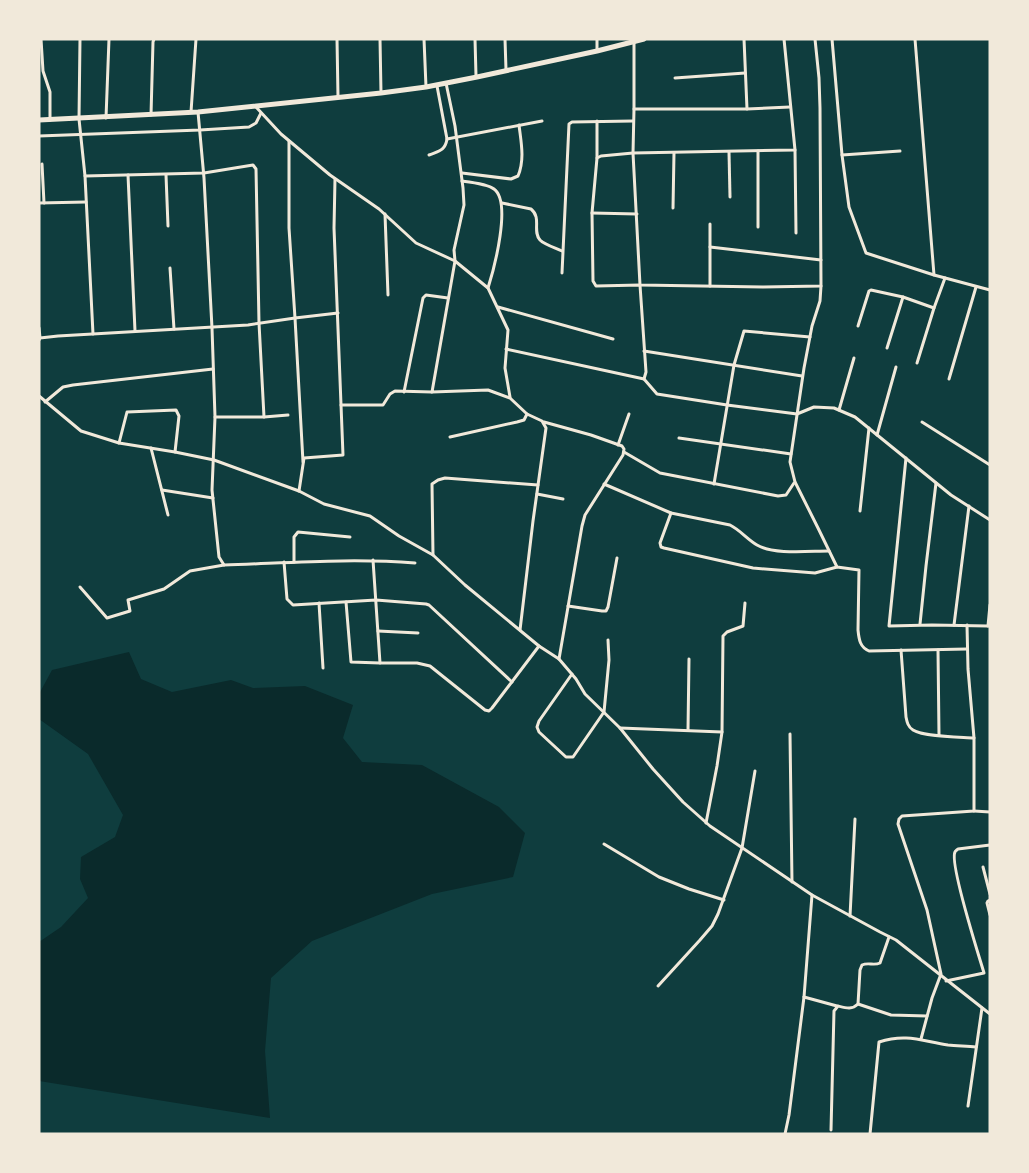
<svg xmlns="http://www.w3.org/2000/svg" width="1029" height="1173" font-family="Literata,serif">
  <rect width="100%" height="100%" fill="#0f3d3e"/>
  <path fill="#0a2a2b" d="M129,652l12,27 31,13 59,-12 22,8 52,-2 48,19 -10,33 19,24 60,3 77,42 26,26 -12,44 -81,17 -120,47 -41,37 -6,73 5,67 -231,-37v-139l22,-15 27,-29 -8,-19 1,-22 34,-20 8,-22 -35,-61 -49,-35v-25l13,-24z"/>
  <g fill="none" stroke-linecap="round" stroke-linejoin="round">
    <g stroke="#f1e9da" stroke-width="3">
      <path d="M41,39l2,32 7,21v28"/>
      <path d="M80,39l-1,80 6,57 8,158"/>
      <path d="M337,39l1,58"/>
      <path d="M380,39l1,54"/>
      <path d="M424,39l2,48"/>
      <path d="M475,39l1,37"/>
      <path d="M505,39l1,31"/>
      <path d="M744,39l3,70h-113l-1,44 7,132 123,2 58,-1 -1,-178 -1,-30 -4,-39"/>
      <path d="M832,39l10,116 7,52 17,46 68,22 56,15"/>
      <path d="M915,39l19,236"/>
      <path d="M597,51v-12"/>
      <path d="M675,78l70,-5"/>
      <path d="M446,83l9,43 8,62 1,17 -10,45 1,11 -23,131 56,-2 22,8 17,16 15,7 4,7 -13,93 -13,109"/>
      <path d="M256,107l25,27 49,41 49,34 37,34 39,18 33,27 20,42 -3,38 5,29"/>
      <path d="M634,109v-68"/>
      <path d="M747,109l43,-2"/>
      <path d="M191,112l5,-73"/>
      <path d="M198,112l6,66 8,150 3,89 -3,73 7,67 5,8c64,-2 127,-7 191,-2"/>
      <path d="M151,115l2,-73 1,-3"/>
      <path d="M106,118l3,-79"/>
      <path d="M597,121v37"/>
      <path d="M39,136l161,-6 49,-3 7,-4 5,-10"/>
      <path d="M447,139l95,-18"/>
      <path d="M289,141v87l6,90 43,-5"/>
      <path d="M795,150l1,83"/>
      <path d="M758,151v76"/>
      <path d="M729,152l1,45"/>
      <path d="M429,155c10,-4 16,-4 18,-16l-10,-53"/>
      <path d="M842,155l58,-4"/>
      <path d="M42,164l2,39"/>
      <path d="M462,173l49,6 7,-3c7,-17 3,-34 1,-51"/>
      <path d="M128,175l7,156"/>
      <path d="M166,175l2,51"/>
      <path d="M85,176l119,-3 49,-8 3,4 3,154 5,94h-49"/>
      <path d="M462,181c8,1 26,3 32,8 18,13 0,80 -6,99"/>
      <path d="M39,203l47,-1"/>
      <path d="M502,203l29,6c11,9 1,22 9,31 5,5 16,8 22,11"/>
      <path d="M673,208l1,-55"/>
      <path d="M592,213l45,1"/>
      <path d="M385,214l3,81"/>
      <path d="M710,224v62"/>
      <path d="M710,247l111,13"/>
      <path d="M170,268l4,61"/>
      <path d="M562,273l7,-149 3,-2 61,-1"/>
      <path d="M821,286l-1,15 -8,25 -8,42 -14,94 5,20 23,46 19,39 22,3 -1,60c1,10 2,17 11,21l98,-2"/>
      <path d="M498,307l115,32"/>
      <path d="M858,326l11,-35 2,-1 32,7 31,11"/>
      <path d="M39,328l1,10"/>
      <path d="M39,340l1,-2 18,-2 190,-11 47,-7 8,144"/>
      <path d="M887,348l16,-51"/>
      <path d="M506,349l138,30 13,15 70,11 70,9 17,-7 20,1 21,9 96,78 39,25"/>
      <path d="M644,351l158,25"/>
      <path d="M917,363l17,-55 11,-30"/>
      <path d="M644,379l2,-7 -6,-87 -44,1 -3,-5 -1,-68 5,-55 4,-2 32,-3 162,-3 -11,-111"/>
      <path d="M949,379l27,-92"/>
      <path d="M404,392l19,-94 3,-3 22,3"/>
      <path d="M39,396l42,35 38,12 56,9 39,8 85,31 25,13 46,12 29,20 34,19 32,30 74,61 20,13 17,20 9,15 35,34 33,41 30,33 27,24 102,69 68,37 16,8 94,74"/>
      <path d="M45,402l18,-15 10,-2 140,-16"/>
      <path d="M341,405h42l7,-11 5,-3 37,1"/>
      <path d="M839,410l15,-52"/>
      <path d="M264,417l24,-2"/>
      <path d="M544,422l47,13 31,11 2,3 -1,6 -38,60 -3,11 -23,133"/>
      <path d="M922,422l68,43"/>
      <path d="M877,435l19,-68"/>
      <path d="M450,437l67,-15 7,-2 3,-6"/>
      <path d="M679,438l112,16"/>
      <path d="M119,443l8,-31 49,-2 3,6 -4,36"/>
      <path d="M618,445l11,-31"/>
      <path d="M151,448l17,67"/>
      <path d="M624,452l36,21 118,23 8,-1 8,-12"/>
      <path d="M906,458l-17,168 43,-1 56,1"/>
      <path d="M604,484l67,29 59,12c10,5 17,14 27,20 17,10 52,6 72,6"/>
      <path d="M714,484l20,-119 10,-34 66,6"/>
      <path d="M162,490l51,8"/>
      <path d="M299,491l5,-33 39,-3 -9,-227 1,-49"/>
      <path d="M537,494l26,5"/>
      <path d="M860,511l9,-83"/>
      <path d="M671,513l-11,30 1,4 3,1 89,20 62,5 22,-6"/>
      <path d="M433,555l-1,-71 6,-4 7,-2 93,7"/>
      <path d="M373,560l7,103h37l13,3 55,44 4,1 3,-3 47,-62"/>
      <path d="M284,562l3,37 6,6 83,-5 50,4 3,1 83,77"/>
      <path d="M294,562v-25l4,-5 52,5"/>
      <path d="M80,587l27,31 23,-7 -2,-11 36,-11 26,-18 34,-6"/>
      <path d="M346,602l5,60 29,1"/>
      <path d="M319,603l4,65"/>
      <path d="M568,606l34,5h4l2,-4 9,-49"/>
      <path d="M920,624l6,-58 10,-83"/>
      <path d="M954,625l15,-119"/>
      <path d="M990,626h-2l2,-21"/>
      <path d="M378,631l40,2"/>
      <path d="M901,650l5,67c1,5 2,10 7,13 11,7 47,7 61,8"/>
      <path d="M938,650l1,85"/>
      <path d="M572,674l-33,47 -2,6 2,5 27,25h7l31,-45 5,-52 -1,-20"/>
      <path d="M620,728l102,4"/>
      <path d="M688,730l1,-71"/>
      <path d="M790,734l2,148"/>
      <path d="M974,811l16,1"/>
      <path d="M706,823l11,-57 5,-34 1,-96 4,-4 16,-6 2,-23"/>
      <path d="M604,844l55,33 30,12 35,11"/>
      <path d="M983,867l7,27"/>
      <path d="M990,900l-2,1 -1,2 3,12"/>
      <path d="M850,916l5,-97"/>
      <path d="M946,981l38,-8c-5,-17 -35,-110 -29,-121 0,-1 2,-2 3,-3l32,-4"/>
      <path d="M658,986l42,-46 12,-14 6,-12 24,-66 13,-77"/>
      <path d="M804,997l33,9"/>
      <path d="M858,1004l33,11 36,1"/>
      <path d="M921,1039l11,-41 9,-24 -14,-64 -29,-86 1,-5 3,-3 72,-5v-73l-6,-69 -1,-44"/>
      <path d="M968,1106l14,-98"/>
      <path d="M831,1130l3,-119 4,-5c8,2 14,4 20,-2l2,-34 2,-5c6,-3 12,1 18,-2l9,-26"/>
      <path d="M785,1134l4,-19 15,-118 8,-102"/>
      <path d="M870,1134l9,-92c27,-9 43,-1 69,3 9,1 19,1 28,2"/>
    </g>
    <path stroke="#f1e9da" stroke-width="5" d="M39,120l159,-8 183,-19 45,-6 51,-10 120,-26 47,-12"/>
  </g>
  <rect width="1029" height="1173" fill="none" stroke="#f1e9da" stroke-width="81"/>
</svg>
